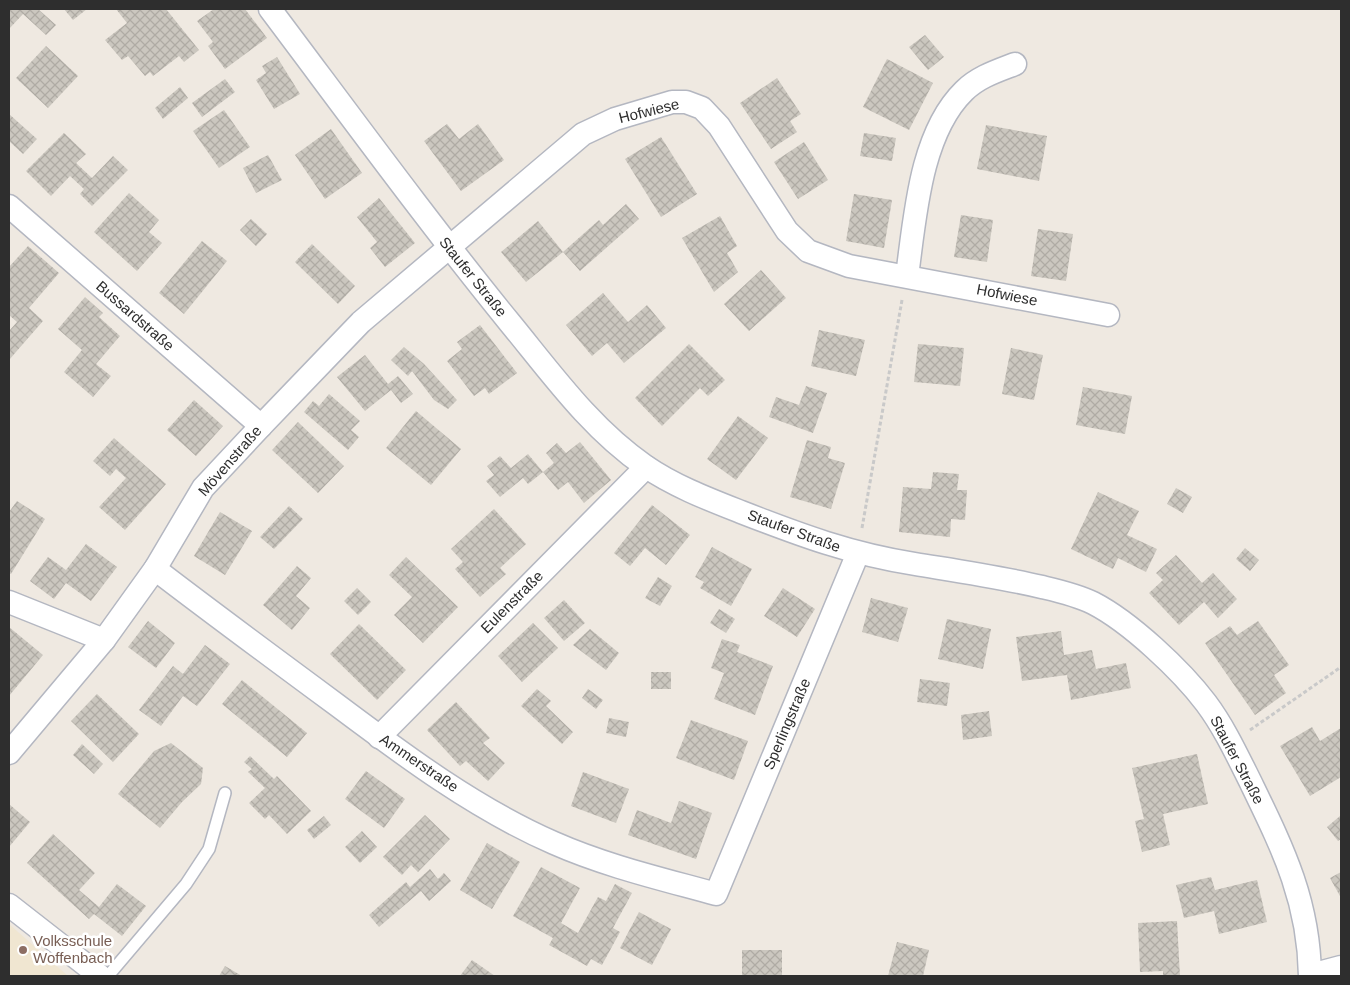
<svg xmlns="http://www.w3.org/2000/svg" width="1350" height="985" font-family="Helvetica,sans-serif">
  <defs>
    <pattern id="building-cross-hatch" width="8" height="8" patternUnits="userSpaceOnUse" patternTransform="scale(1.25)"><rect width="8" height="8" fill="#cbc7bf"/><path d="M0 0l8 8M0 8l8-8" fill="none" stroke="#afaba4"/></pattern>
  </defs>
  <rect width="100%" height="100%" fill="#efe9e1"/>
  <path fill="#f0e6d1" d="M9,924l59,52h-59z"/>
  <g fill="url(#building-cross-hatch)">
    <path d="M9,9h29l18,16 -10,10 -23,-21 -14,15z"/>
    <path d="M64,9h23l-14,11z"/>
    <path d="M116,9h50l33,41 -15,12 -5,-6 -26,20 -3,-4 -5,4 -17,-20 -6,4 -17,-20 22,-17z"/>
    <path d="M214,9h31l22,29 -42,31 -17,-23 5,-4 -16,-21z"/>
    <path d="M925,35l19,22 -16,13 -19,-23z"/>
    <path d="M46,46l32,30 -30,32 -32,-30z"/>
    <path d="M277,57l23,37 -26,15 -18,-29 10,-7 -4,-7z"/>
    <path d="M887,59l46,24 -24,47 -46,-23z"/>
    <path d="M777,78l24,36 -11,7 7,11 -26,17 -31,-46z"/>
    <path d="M225,79l10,13 -33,25 -10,-14z"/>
    <path d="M180,87l8,11 -25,21 -8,-11z"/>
    <path d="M224,110l26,37 -31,21 -26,-37z"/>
    <path d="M9,114l28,25 -14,15 -14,-13z"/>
    <path d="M447,124l12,15 19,-15 26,36 -43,31 -37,-50z"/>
    <path d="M986,125l61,11 -8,45 -62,-12z"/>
    <path d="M331,129l31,44 -37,26 -30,-44z"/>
    <path d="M64,133l22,21 -10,9 16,15 21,-22 15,14 -36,36 -12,-12 4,-5 -14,-13 -19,20 -25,-25z"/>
    <path d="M864,133l32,5 -4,23 -32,-5z"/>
    <path d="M661,137l36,57 -36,23 -36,-58z"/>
    <path d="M804,142l24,38 -30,19 -24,-37z"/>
    <path d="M268,155l14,25 -26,13 -13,-25z"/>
    <path d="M129,193l30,27 -10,12 13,11 -25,28 -43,-39z"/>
    <path d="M854,194l38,6 -8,48 -38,-7z"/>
    <path d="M379,198l36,45 -30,24 -15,-19 7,-6 -20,-25z"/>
    <path d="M626,204l13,15 -59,52 -17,-19 -37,30 -25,-30 37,-31 25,31 36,-32 4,5z"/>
    <path d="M961,215l32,5 -6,42 -33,-5z"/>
    <path d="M720,216l17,30 -10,7 11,19 -24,20 -32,-54z"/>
    <path d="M251,219l16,15 -11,12 -16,-16z"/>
    <path d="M1038,229l35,5 -7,47 -35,-5z"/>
    <path d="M202,241l25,20 -43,53 -25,-21z"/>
    <path d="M312,244l43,42 -17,18 -43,-42z"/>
    <path d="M28,246l31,27 -30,35 14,13 -34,39v-29l8,-9 -8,-7v-48z"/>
    <path d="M761,270l25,28 -37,33 -25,-27z"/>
    <path d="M603,293l25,29 19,-17 19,23 -42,35 -17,-20 -15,13 -26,-31z"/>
    <path d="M85,297l18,16 -4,4 21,19 -24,28 15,12 -18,21 -29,-25 18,-22 -24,-21z"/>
    <path d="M480,325l37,48 -28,21 -4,-6 -11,8 -27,-35 15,-12 -5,-7z"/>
    <path d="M819,330l46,10 -9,36 -45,-10z"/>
    <path d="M689,344l36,36 -17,16 -8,-8 -38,38 -27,-28z"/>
    <path d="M918,344l46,4 -4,38 -46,-4z"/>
    <path d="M404,347l20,17 33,36 -9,9 -14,-9 -22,-29 -4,5 -17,-16z"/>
    <path d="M1011,348l32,7 -9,45 -32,-6z"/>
    <path d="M365,355l23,29 10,-8 15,18 -12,9 -10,-13 -26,21 -28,-34z"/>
    <path d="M806,386l21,7 -14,40 -44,-16 7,-20 23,8z"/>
    <path d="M1083,387l49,9 -7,38 -49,-9z"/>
    <path d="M329,394l31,27 -9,9 8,7 -11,13 -44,-38 9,-11 6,5z"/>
    <path d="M194,400l29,26 -27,30 -29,-26z"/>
    <path d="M416,411l45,38 -30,36 -45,-37z"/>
    <path d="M738,416l30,22 -32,42 -29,-21z"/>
    <path d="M298,422l46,44 -26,27 -46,-43z"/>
    <path d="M114,438l52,46 -41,46 -26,-23 27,-29 -10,-9 -6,7 -17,-15z"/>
    <path d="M807,440l24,7 -3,11 17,5 -14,46 -41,-12z"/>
    <path d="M580,442l31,38 -27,23 -16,-21 -10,8 -15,-18 11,-9 -8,-10 11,-10 9,10z"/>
    <path d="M528,454l15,18 -15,12 -5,-6 -23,19 -14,-16 8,-6 -7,-9 13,-10 11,12z"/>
    <path d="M933,472l26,2 -2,16h10l-2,30 -14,-1 -1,18 -51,-5 4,-45 28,2z"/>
    <path d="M1176,488l16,9 -9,16 -16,-9z"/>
    <path d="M1098,492l41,19 -12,24 30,14 -11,23 -28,-14 -5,11 -42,-20z"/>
    <path d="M17,501l28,18 -34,55 -2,-1v-61z"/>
    <path d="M652,505l38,30 -24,30 -21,-17 -15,18 -16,-13z"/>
    <path d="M289,506l14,13 -29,30 -14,-12z"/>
    <path d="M494,509l32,35 -26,24 6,6 -26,23 -25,-28 8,-7 -12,-13z"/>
    <path d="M220,512l32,19 -27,44 -31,-19z"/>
    <path d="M86,544l31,23 -26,34 -25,-18 -12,16 -24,-18 18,-24 18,13z"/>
    <path d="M712,547l40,22 -21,37 -31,-18 4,-6 -9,-5z"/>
    <path d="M1245,548l14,12 -9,11 -14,-12z"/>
    <path d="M1176,555l26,28 11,-10 24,26 -19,19 -14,-16 -25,23 -30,-32 14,-13 -7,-7z"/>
    <path d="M406,557l52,50 -35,36 -29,-28 18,-18 -23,-22z"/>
    <path d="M297,566l14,12 -15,18 14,12 -18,22 -29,-25z"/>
    <path d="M658,577l14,9 -12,20 -15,-8z"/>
    <path d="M357,588l14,14 -13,13 -14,-14z"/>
    <path d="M783,588l32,21 -18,28 -33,-21z"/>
    <path d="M871,598l37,10 -10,34 -36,-10z"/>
    <path d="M564,600l21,23 -21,18 -20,-23z"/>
    <path d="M719,609l16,10 -9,14 -16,-10z"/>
    <path d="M947,619l44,10 -8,40 -45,-10z"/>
    <path d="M148,621l27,22 -19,25 -28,-21z"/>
    <path d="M1258,621l31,44 -15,10 12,18 -31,22 -50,-72 25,-17 7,9z"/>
    <path d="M533,623l25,25 -36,34 -24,-26z"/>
    <path d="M359,624l47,46 -29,30 -47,-46z"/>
    <path d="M9,627l34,28 -34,41z"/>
    <path d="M590,629l29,24 -13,17 -33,-25z"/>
    <path d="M1061,631l3,24 28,-5 4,19 30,-6 5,25 -60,12 -4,-25 -45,6 -6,-44z"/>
    <path d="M722,639l18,6 -3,7 36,14 -18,49 -41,-16 10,-26 -13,-5z"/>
    <path d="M205,645l25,19 -33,42 -14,-10 -22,30 -22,-16 34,-44 10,8z"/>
    <rect x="651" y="672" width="20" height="17"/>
    <path d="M920,679l30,4 -3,23 -30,-4z"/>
    <path d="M242,680l65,53 -20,24 -65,-53z"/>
    <path d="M537,689l14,12 -5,5 27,26 -11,12 -41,-38z"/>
    <path d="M588,689l15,11 -7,9 -14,-11z"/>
    <path d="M97,694l42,40 -26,28 -42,-41z"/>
    <path d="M456,702l34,36 -7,5 22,20 -17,18 -22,-20 -6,5 -33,-36z"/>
    <path d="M989,711l3,25 -29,4 -2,-25z"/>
    <path d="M609,718l20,4 -3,15 -20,-4z"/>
    <path d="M691,720l57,21 -14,39 -58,-22z"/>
    <path d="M1312,727l8,14 21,-13v49l-31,19 -30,-50z"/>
    <path d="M171,743l32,25 -2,16 -19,18 -22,26 -42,-34 36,-43z"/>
    <path d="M82,744l21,20 -9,10 -21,-19z"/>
    <path d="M1197,754l11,50 -45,10 7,31 -28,7 -7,-31 9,-2 -12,-51z"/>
    <path d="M250,756l24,23 3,-3 34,35 -24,23 -18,-19 -4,4 -16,-16 16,-15 -17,-16 4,-3 -8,-7z"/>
    <path d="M366,771l39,28 -21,29 -39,-29z"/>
    <path d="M583,772l46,17 -13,34 -45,-17z"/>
    <path d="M679,801l33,12 -16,46 -68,-24 9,-25 34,13z"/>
    <path d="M9,804l21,18 -21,25z"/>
    <path d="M425,815l25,24 -32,33 -7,-7 -9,10 -19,-18z"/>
    <path d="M324,816l7,9 -17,14 -7,-9z"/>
    <path d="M1340,816l1,23 -3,2 -11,-14z"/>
    <path d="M362,831l15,16 -17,16 -15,-16z"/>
    <path d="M53,834l42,39 -16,17 20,17 18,-23 29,22 -24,30 -28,-22 -5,5 -62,-56z"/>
    <path d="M487,843l33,19 -28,47 -32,-19z"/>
    <path d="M541,867l39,21 -19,35 17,10 20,-36 8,4 9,-17 17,9 -19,35 7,4 -18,33 -11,-6 -4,7 -38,-21 4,-7 -40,-22z"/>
    <path d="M430,869l8,10 6,-6 7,8 -22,20 -8,-10 -42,36 -10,-12 37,-33 4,5z"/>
    <path d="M1341,872v26l-11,-20z"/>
    <path d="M1211,877l4,13 42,-10 10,42 -48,12 -5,-23 -30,7 -8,-33z"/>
    <path d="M639,912l32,17 -19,36 -32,-17z"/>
    <path d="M1177,921l3,55h-17v-5l-23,1 -2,-49z"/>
    <path d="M897,942l32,8 -6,26h-35z"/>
    <rect x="742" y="950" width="40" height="26"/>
    <path d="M472,960l23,16h-35z"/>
    <path d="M225,966l17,10h-23z"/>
  </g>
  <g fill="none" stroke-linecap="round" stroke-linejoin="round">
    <g stroke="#b4b7c1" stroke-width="14">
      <path id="service" d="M108,976l78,-92 23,-35 16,-56"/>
    </g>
    <g stroke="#b4b7c1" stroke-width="25">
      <g id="minor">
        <path d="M270,9c79,105 157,212 240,314 41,50 81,106 135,143 29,20 63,33 96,46 59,23 110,42 174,52 43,7 85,13 127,23 17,4 35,8 51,16 37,19 88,67 113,100 18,24 31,52 45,80 32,66 58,118 59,193"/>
        <path d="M9,206l252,220"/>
        <path d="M907,276c8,-58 13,-142 57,-185 14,-14 33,-20 51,-27"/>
        <path d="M155,569c60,46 121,91 182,136 68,51 139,104 217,138 52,23 108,36 162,51l142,-341"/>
        <path d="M9,602l95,38"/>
        <path d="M379,737l267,-270"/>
        <path d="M9,753l95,-113 51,-71 48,-81 58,-62 100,-104 222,-188 32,-15 57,-17h14l16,6 17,18 68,105 21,20 41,15 259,49"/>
        <path d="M9,905l91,71"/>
        <path d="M1311,975l30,-8"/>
      </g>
    </g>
    <g stroke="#c9c9c9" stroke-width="3" stroke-dasharray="4 2.5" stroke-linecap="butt">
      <path d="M862,528l40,-228"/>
      <path d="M1250,730l91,-63"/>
    </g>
    <use href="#service" stroke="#fff" stroke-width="11"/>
    <use href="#minor" stroke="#fff" stroke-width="22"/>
  </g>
  <circle fill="#8d6e63" stroke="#fff" stroke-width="2" cx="23" cy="950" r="5"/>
  <g text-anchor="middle" stroke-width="5" stroke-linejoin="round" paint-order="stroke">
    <g font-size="15" fill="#2e2e2e" stroke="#fff">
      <text transform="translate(649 111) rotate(-14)" y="5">Hofwiese</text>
      <text transform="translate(473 277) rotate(51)" y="5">Staufer Straße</text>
      <text transform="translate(1007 295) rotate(11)" y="5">Hofwiese</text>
      <text transform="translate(135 316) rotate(41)" y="5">Bussardstraße</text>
      <text transform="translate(230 461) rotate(-49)" y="5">Mövenstraße</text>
      <text transform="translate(794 531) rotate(20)" y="5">Staufer Straße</text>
      <text transform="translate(512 602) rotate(-45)" y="5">Eulenstraße</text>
      <text transform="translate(787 724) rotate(-67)" y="5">Sperlingstraße</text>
      <text transform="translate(1237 760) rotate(62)" y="5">Staufer Straße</text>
      <text transform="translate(419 763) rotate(34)" y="5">Ammerstraße</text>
    </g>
    <g font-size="15" fill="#785e54" stroke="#fff" text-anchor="start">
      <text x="33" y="946">Volksschule<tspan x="33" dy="17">Woffenbach</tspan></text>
    </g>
  </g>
  <rect width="1350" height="985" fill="none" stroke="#2e2e2e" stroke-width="20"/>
</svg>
